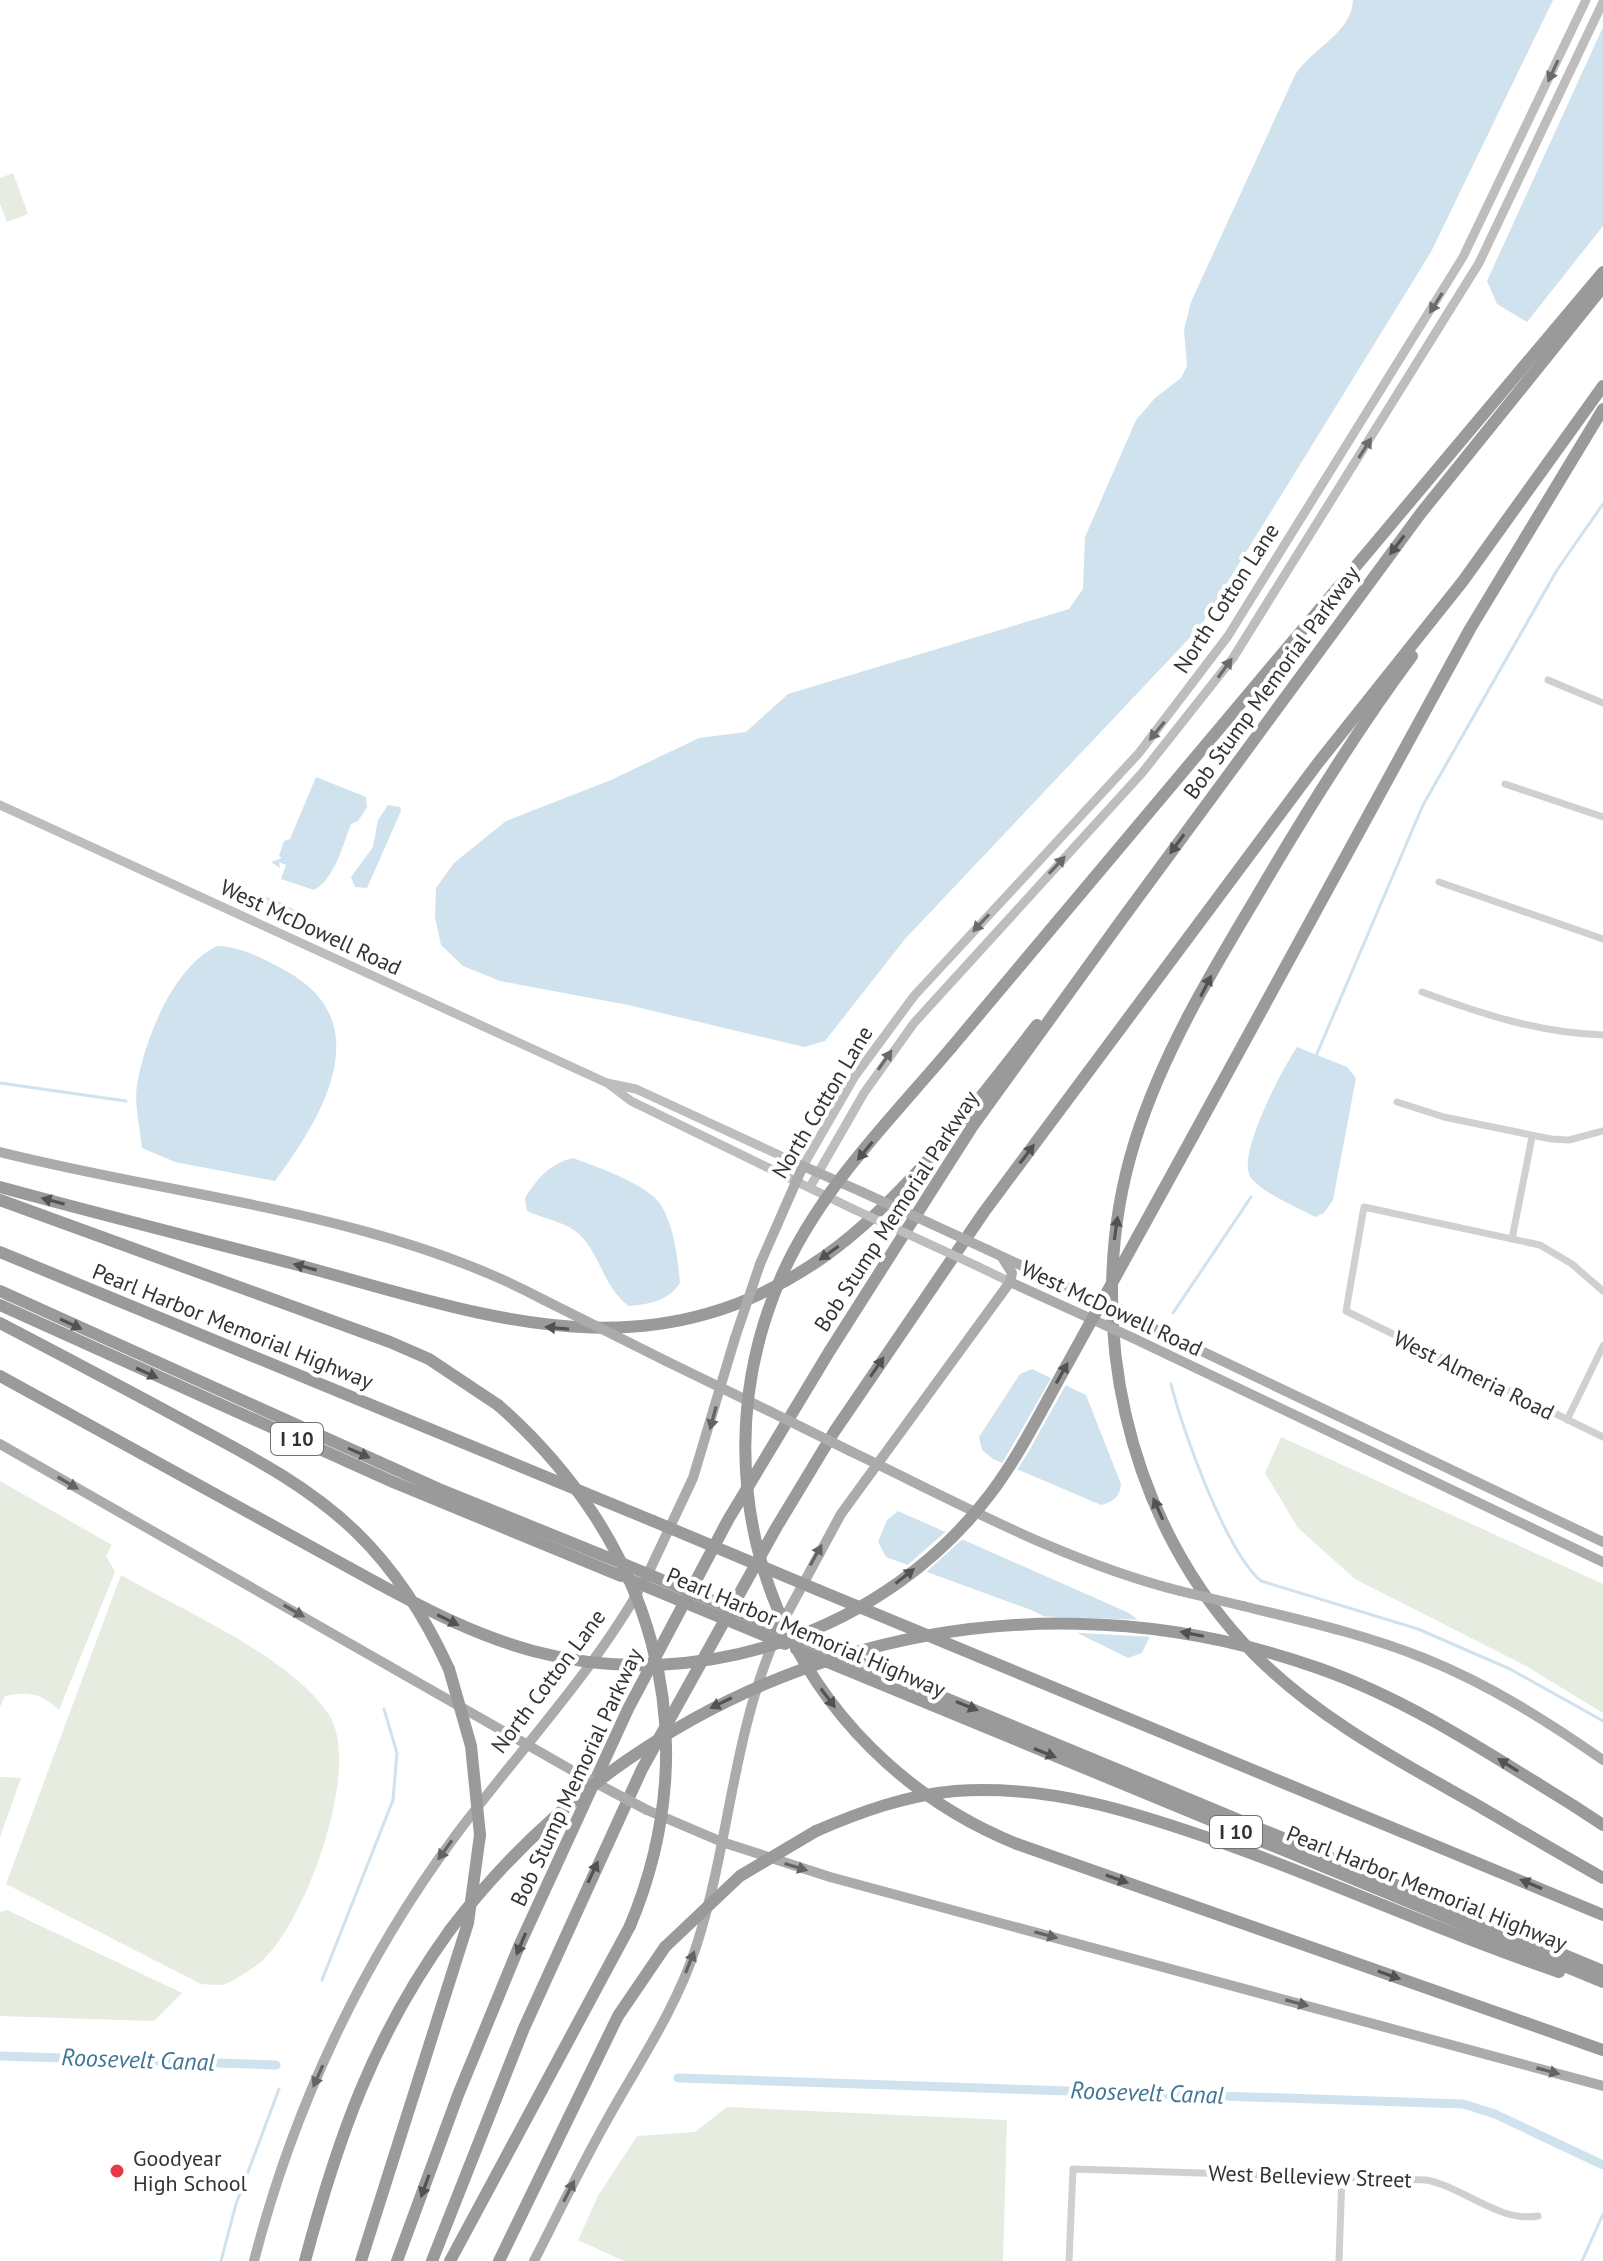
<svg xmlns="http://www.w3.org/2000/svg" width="1603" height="2261" font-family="'PT Sans',sans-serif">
  <rect width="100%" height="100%" fill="#fff"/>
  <g fill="#e6ecdf">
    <path d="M13,173l15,41 -21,8 -7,-18v-26z"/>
    <path d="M1281,1437l322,147v129l-77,-47 -171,-87 -57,-51 -33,-55z"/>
    <path d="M0,1481l112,64 -6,11 9,16 -56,138c-19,-17 -30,-19 -54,-14l-5,11z"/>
    <path d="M121,1575c62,36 167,80 207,138 35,52 -21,203 -62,244 -8,9 -30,23 -41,27 -6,2 -17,0 -24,0l-195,-100z"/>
    <path d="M0,1777l21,1 -21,59z"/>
    <path d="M7,1910l175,83 -28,28 -154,-5v-104z"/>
    <path d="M727,2107l280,13 -4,141h-379l-46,-21 20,-44 39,-60 58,-4z"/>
  </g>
  <g fill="#cfe2ee">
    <path d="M1353,0h200l-122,252 -231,375 -295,312 -80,102 -21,6 -176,-42 -128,-24 -37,-15 -22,-21 -6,-28 1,-29 18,-25 52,-42 105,-41 88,-42 47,-6 42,-38 281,-85 14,-20 2,-52 51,-117 19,-22 26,-20 6,-12 -3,-36 7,-28 104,-227c17,-27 57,-42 58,-75z"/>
    <path d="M1603,27v199l-76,96 -30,-18 -10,-23z"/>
    <path d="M316,777l50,20 1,10 -9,14 -7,3c-8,20 -16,55 -37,66l-33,-11 5,-14 -7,-3 1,6 -9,-6 11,-4 -3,-2 5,-15 6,-2z"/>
    <path d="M388,805l12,2 1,4 -34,77 -12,-1 -4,-10 22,-30 5,-27z"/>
    <path d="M261,897l12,1 39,22 -7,4 -47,-22z"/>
    <path d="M217,946c26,1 47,13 69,25 94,51 36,147 -11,210l-100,-19 -33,-14c-2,-20 -8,-44 -5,-63 8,-46 36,-118 80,-139z"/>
    <path d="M1297,1047l50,20 9,11 -23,122 -9,13 -9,4c-17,-9 -52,-24 -64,-39 -16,-21 32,-110 46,-131z"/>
    <path d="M573,1158c22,8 76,27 88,47 13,21 17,54 19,78 -12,18 -30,21 -51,23 -25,-17 -28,-51 -50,-72 -11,-11 -37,-16 -52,-23l-2,-13c13,-20 24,-34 48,-40z"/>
    <path d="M1032,1369l54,26 35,89c-1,13 -8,18 -20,21l-108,-46 -11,-9 -3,-13 41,-63z"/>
    <path d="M898,1511l231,102 17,13 4,10 -8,17 -14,5 -97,-48 -145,-53 -8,-15 9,-22z"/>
  </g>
  <g fill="#fff">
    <path d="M1053,1375l15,6 -39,70 -14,22 -15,-6z"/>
    <path d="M950,1528l16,8 -43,39 -19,-7z"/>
    <path d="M1032,1616l113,4 9,17 -91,-5z"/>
  </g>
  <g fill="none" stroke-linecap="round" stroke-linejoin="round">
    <g stroke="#cfe2ee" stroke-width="3">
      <path d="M1316,1056l107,-251 134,-235 46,-66"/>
      <path d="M0,1083l126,18"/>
      <path d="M1173,1313l78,-116"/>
      <path d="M1171,1384c11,45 55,168 90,197l157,48 92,40 93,52"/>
      <path d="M322,1980l71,-180 4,-47 -13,-44"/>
      <path d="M221,2261l15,-57 43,-115"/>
      <path d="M1582,2261l21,-47"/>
    </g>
    <g stroke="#cfe2ee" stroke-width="9">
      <path d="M0,2056l276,9"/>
      <path d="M678,2078l785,26 32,10 108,51"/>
    </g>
    <g stroke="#d0d0d0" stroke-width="7">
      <path d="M1548,680l55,23"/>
      <path d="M1505,784l98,33"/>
      <path d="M1439,882l164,57"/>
      <path d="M1422,992c60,22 117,41 181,43"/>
      <path d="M1397,1102l47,15 107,22 18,1 34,-9"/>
      <path d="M1512,1239l20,-102"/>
      <path d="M1603,1291l-31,-27 -32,-19 -176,-38 -18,104 257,126"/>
      <path d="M1567,1420l36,-74"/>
      <path d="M1069,2261l4,-92 353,11c38,7 73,43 112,36"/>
      <path d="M1339,2261l3,-85"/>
    </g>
    <g stroke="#bdbdbd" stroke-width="9">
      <path d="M0,805l607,278 29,6 167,77 52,-90 59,-80 225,-243 89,-117 235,-379 123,-257"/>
      <path d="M610,1085l21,16 220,107"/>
      <path d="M810,1187l54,-94 50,-70 228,-250 91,-115 246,-395 124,-261"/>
      <path d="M977,1266l33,16"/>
    </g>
    <g stroke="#ababab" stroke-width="10">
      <path d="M0,1152c179,45 382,61 544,148"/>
      <path d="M988,1250l107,50"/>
      <path d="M760,1264l43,-98 59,26"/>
      <path d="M1010,1282l86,39"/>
      <path d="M1132,1318l471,224"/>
      <path d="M1133,1338l470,224"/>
      <path d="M666,1361l103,50"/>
      <path d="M0,1444l575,328"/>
      <path d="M850,1451c109,52 212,110 330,140"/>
      <path d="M646,1578l47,-100 42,-140"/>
      <path d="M1243,1606c62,15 124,29 183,53 64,26 121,62 177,101"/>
      <path d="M782,1623l59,-109 169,-232 2,-9 -10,-16"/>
      <path d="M647,1810l75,32 108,35 773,209"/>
      <path d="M254,2261c39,-152 108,-300 202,-426 59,-79 133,-158 182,-243"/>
      <path d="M534,2261c24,-47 47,-95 73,-141 31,-56 69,-111 89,-173 33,-101 36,-207 78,-306"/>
    </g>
    <g stroke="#9a9a9a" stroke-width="12">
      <path d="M1412,656c-58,78 -109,161 -158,245 -45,75 -93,156 -119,240 -55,175 -10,383 120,514 63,63 139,103 215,146 45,26 88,52 133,77"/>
      <path d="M951,1048l652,-776"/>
      <path d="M1193,1136l277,-507 133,-220"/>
      <path d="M0,1187c99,27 199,52 298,78 187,50 350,116 527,-9 78,-55 153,-155 212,-231"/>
      <path d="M0,1200l390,142 39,17 69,46"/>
      <path d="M0,1252l653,269"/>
      <path d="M0,1291l439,198 185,75"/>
      <path d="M0,1305l393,177 228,94"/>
      <path d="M0,1323c65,34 130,68 194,103 58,31 116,61 163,107 40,39 69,86 92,136"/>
      <path d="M0,1376l379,208"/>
      <path d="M818,1590l785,325"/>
      <path d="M791,1634l812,337"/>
      <path d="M796,1649l807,333"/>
      <path d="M1574,1806l29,19"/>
      <path d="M816,1831c44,-19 91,-36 139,-40 95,-7 183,22 271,53 112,40 220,90 333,128"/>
      <path d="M1017,1844l586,206"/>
      <path d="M305,2261c33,-124 69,-226 145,-331"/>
      <path d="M361,2261l107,-338 12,-88"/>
      <path d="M397,2261l61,-166 62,-151 108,-235 100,-189 101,-168 143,-225 151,-209 298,-405 182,-226"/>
      <path d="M432,2261l92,-233 118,-259 134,-241 58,-96 150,-220 334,-449 145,-182 140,-195"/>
      <path d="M450,2261l180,-335"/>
      <path d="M499,2261l119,-245 47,-69"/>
    </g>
    <path stroke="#bdbdbd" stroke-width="9" d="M851,1208l126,58"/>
    <g stroke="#ababab" stroke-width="10">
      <path d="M862,1192l126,58"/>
      <path d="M544,1300l122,61"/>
      <path d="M1095,1300l37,18"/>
      <path d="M1096,1321l37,17"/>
      <path d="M735,1338l25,-74"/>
      <path d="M769,1411l81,40"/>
      <path d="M1180,1591l63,15"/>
      <path d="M575,1772l72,38"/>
    </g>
    <g stroke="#9a9a9a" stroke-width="12">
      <path d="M951,1048c-60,71 -131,141 -169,227 -99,225 10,478 235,569"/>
      <path d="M498,1405c153,134 213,328 132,521"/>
      <path d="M653,1521l165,69"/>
      <path d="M626,1565l163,68"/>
      <path d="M628,1579l157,65"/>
      <path d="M379,1584c50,27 99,52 154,67 167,45 354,-20 458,-158 30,-40 52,-86 77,-130 42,-75 83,-151 125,-227"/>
      <path d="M449,1669l22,77 9,89"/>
      <path d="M450,1930c203,-267 550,-375 868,-262 92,32 173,87 256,138"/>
      <path d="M665,1947l75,-71 76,-45"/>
    </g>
  </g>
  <defs><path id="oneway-solid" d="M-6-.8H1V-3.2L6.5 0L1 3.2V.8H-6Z" transform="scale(2)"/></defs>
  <g fill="#6a6a6a">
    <use href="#oneway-solid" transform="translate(1553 71) rotate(115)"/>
    <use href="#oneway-solid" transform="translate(1436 303) rotate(122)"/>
    <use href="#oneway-solid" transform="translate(1365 448) rotate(-58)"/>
    <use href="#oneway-solid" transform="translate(1225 668) rotate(-54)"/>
    <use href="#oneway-solid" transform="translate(1157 731) rotate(129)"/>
    <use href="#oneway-solid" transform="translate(1057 865) rotate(-47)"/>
    <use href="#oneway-solid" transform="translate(981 923) rotate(133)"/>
    <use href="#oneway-solid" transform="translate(885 1060) rotate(-55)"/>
  </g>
  <g fill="#525252">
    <use href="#oneway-solid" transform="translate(1397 545) rotate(127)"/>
    <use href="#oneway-solid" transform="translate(1177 844) rotate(126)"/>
    <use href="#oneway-solid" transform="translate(1206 986) rotate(-63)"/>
    <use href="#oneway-solid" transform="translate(865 1151) rotate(129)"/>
    <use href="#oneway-solid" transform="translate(1027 1154) rotate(-53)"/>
    <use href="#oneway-solid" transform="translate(53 1201) rotate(-165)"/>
    <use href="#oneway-solid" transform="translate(1116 1228) rotate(-82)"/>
    <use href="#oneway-solid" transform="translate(829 1253) rotate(144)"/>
    <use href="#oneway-solid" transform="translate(305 1267) rotate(-165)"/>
    <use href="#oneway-solid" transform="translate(71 1324) rotate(25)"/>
    <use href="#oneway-solid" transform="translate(557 1328) rotate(-175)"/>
    <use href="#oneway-solid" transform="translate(877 1367) rotate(-56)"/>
    <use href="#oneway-solid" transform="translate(147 1373) rotate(25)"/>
    <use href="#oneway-solid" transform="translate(1062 1373) rotate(-61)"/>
    <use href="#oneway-solid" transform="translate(359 1453) rotate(24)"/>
    <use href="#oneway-solid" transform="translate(1158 1509) rotate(-114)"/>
    <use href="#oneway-solid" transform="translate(905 1576) rotate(-38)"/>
    <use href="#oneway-solid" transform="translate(448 1620) rotate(26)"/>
    <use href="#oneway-solid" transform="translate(1192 1634) rotate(-169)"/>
    <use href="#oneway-solid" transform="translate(828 1698) rotate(53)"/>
    <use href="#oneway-solid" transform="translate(721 1703) rotate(154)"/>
    <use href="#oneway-solid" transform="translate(967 1706) rotate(22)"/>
    <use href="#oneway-solid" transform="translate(1045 1753) rotate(22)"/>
    <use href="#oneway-solid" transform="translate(1508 1765) rotate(-148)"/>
    <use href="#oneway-solid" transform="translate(593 1872) rotate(-65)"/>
    <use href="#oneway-solid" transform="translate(1117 1879) rotate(19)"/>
    <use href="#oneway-solid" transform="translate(1531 1884) rotate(-157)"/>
    <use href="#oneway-solid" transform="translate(521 1944) rotate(113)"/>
    <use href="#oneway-solid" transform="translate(1389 1975) rotate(19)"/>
    <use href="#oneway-solid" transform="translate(425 2186) rotate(110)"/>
  </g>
  <g fill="#636363">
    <use href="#oneway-solid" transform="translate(713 1418) rotate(105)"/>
    <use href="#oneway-solid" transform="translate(68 1483) rotate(30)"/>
    <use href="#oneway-solid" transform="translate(816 1555) rotate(-61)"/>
    <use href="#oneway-solid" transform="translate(294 1611) rotate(30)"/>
    <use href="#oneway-solid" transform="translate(445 1850) rotate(126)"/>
    <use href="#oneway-solid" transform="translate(796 1867) rotate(17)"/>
    <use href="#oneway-solid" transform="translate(1046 1935) rotate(15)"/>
    <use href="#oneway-solid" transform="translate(690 1962) rotate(-68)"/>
    <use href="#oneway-solid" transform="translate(1297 2003) rotate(15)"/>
    <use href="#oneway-solid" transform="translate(1548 2071) rotate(15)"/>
    <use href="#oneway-solid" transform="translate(318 2076) rotate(114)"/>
    <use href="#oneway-solid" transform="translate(569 2191) rotate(-63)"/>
  </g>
  <circle fill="#e63946" stroke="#fff" stroke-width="3" cx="117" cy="2171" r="8"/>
  <g text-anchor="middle" stroke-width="8" stroke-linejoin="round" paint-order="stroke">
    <g fill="#fff" stroke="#707070" stroke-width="2">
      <rect x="271" y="1423" width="52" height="32" rx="6"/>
      <rect x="1210" y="1816" width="52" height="32" rx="6"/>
    </g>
    <g font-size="20" font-weight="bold" fill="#333">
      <text x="297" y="1446">I 10</text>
      <text x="1236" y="1839">I 10</text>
    </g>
    <g font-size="22" fill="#333" stroke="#fff">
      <text transform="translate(1226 598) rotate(-57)" y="8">North Cotton Lane</text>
      <text transform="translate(1271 682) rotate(-54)" y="8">Bob Stump Memorial Parkway</text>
      <text transform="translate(311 927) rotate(25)" y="8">West McDowell Road</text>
      <text transform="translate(822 1102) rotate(-59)" y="8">North Cotton Lane</text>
      <text transform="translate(896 1211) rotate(-57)" y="8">Bob Stump Memorial Parkway</text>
      <text transform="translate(1112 1308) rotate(25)" y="8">West McDowell Road</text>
      <text transform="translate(233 1326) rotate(22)" y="8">Pearl Harbor Memorial Highway</text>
      <text transform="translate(1474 1375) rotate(26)" y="8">West Almeria Road</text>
      <text transform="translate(806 1632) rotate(23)" y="8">Pearl Harbor Memorial Highway</text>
      <text transform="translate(548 1681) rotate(-53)" y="8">North Cotton Lane</text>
      <text transform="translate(576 1777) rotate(-65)" y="8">Bob Stump Memorial Parkway</text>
      <text transform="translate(1427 1888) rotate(22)" y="8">Pearl Harbor Memorial Highway</text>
      <text transform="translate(1310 2176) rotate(2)" y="8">West Belleview Street</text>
    </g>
    <g font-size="22" fill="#333" stroke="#fff" text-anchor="start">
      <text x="133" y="2166">Goodyear<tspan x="133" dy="25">High School</tspan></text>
    </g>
    <g font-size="24" font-style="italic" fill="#3f7597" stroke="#fff">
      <text transform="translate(138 2060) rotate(2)" y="8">Roosevelt Canal</text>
      <text transform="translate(1147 2093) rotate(2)" y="8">Roosevelt Canal</text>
    </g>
  </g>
</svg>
